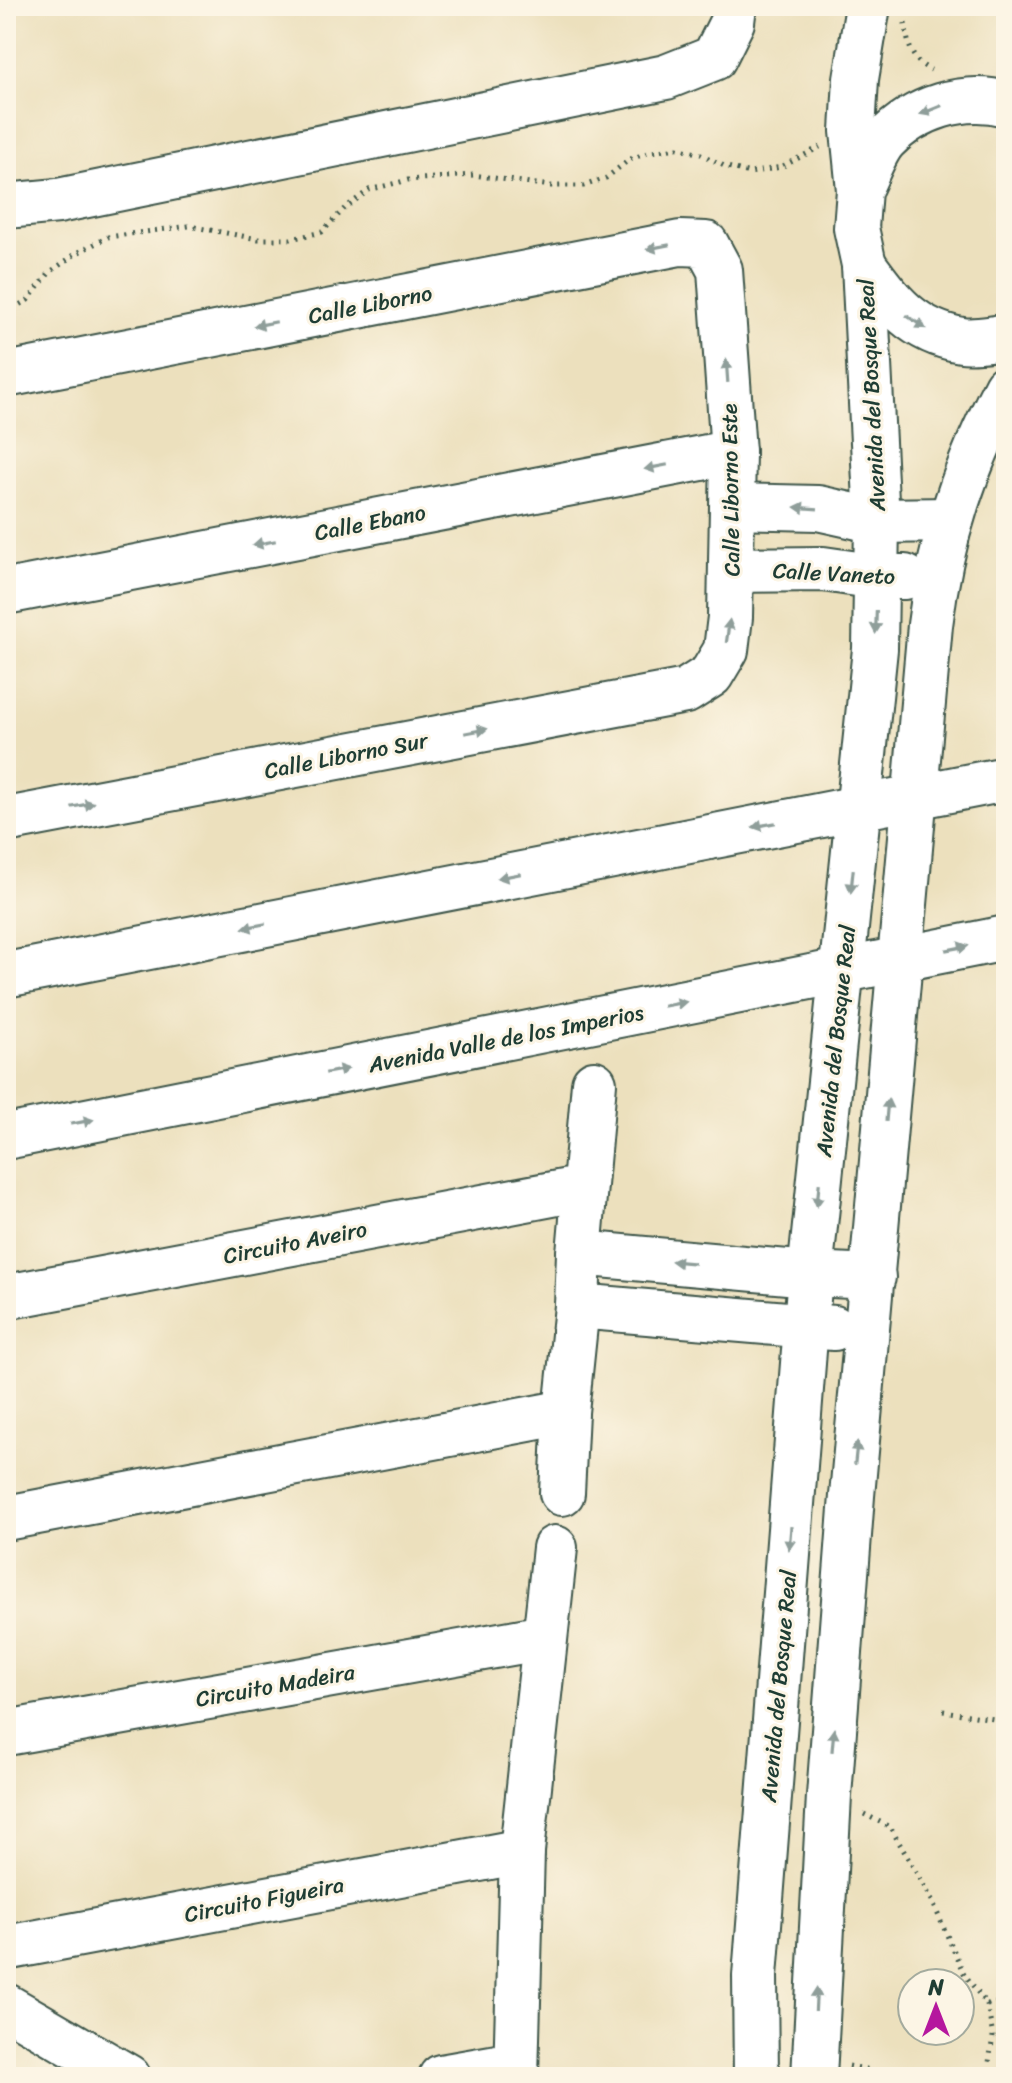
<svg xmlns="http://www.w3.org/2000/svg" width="1012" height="2083" font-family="Sriracha,sans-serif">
  <rect width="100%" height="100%" fill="#fcf5e5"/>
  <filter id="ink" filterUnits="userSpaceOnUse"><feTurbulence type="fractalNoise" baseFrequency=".0125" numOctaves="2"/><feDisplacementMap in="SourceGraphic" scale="16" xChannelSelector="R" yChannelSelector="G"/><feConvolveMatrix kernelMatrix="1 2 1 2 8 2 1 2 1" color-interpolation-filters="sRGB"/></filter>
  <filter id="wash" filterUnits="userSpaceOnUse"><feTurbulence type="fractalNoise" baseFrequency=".006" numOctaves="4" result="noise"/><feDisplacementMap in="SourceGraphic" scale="32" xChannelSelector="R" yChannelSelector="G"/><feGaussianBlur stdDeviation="1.8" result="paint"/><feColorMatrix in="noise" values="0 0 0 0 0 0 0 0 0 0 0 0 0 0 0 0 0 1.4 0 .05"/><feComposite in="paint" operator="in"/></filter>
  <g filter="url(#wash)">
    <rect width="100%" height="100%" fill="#ece0bd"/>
  </g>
  <g filter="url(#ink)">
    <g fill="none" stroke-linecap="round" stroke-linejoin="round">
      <g stroke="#3e5549" stroke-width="48">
        <g id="minor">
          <path d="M859,190c8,-15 15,-38 26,-50 30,-32 79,-48 121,-36"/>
          <path d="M6,206l52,-5 608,-124 48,-19 18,-36 2,-16"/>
          <path d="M864,265c27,37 49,67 98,75 13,2 30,-2 44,-3"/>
          <path d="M6,375l674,-132 26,1 14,26 13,182 -3,165 -4,33 -15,25 -25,16 -680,129"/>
          <path d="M733,506l85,2 59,13 73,-1"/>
          <path d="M732,570l91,-1 55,8h27"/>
          <path d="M6,592l727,-140"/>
          <path d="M6,975l1000,-196"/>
          <path d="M6,1137l1000,-199"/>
          <path d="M579,1253l231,21 63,3"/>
          <path d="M6,1297l578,-109"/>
          <path d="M577,1306l257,22"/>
          <path d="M562,1493l4,-81 11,-106 2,-53 15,-170"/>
          <path d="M6,1518l560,-106"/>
          <path d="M6,1733l539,-96"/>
          <path d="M6,1948l516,-97"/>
          <path d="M6,2006l122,71"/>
          <path d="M441,2077l74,-13"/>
          <path d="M516,2077l6,-226 33,-303"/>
          <path d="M756,2077l-1,-101 55,-702 65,-625 2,-128 -13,-256 -8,-37 3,-38 -6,-59 3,-52 12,-73"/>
          <path d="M814,2077l15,-281 23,-300 78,-871c11,-90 35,-158 76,-238"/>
        </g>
      </g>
      <g stroke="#3e5549" stroke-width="5" stroke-dasharray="2 6" stroke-linecap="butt">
        <path d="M905,23c3,20 5,38 26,47"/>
        <path d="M6,312l22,-12 22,-28 27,-19 31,-16 81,-11 69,13h33l31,-7 23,-24 24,-18 39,-10 65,-5 78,11h33l22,-8 24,-19 21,-7 26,-4 24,6 23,12 26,7 31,-6 39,-20"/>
        <path d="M943,1711l63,10"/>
        <path d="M864,1814l26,13 40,69 33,76 24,33 6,31 -5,33 -5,8"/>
        <path d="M987,2005l19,-4"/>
        <path d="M849,2066l17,3 14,8"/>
      </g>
      <use href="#minor" stroke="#fff" stroke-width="44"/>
    </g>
    <defs><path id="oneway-solid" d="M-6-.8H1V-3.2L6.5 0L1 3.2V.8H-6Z" transform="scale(2)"/></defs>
    <g fill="#8f9e9a">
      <use href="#oneway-solid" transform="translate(931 110) rotate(158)"/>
      <use href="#oneway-solid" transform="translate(658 247) rotate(169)"/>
      <use href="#oneway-solid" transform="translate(916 322) rotate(34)"/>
      <use href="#oneway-solid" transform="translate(265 324) rotate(169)"/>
      <use href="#oneway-solid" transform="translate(727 371) rotate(-94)"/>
      <use href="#oneway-solid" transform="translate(656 467) rotate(169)"/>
      <use href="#oneway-solid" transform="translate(806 508) rotate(-176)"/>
      <use href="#oneway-solid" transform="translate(264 543) rotate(169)"/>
      <use href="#oneway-solid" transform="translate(876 622) rotate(92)"/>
      <use href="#oneway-solid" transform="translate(728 631) rotate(-82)"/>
      <use href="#oneway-solid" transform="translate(476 731) rotate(-11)"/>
      <use href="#oneway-solid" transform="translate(83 805) rotate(-11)"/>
      <use href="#oneway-solid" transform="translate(764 825) rotate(169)"/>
      <use href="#oneway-solid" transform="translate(509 876) rotate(169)"/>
      <use href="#oneway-solid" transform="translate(852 881) rotate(96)"/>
      <use href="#oneway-solid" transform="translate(254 926) rotate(169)"/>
      <use href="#oneway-solid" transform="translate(957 948) rotate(-11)"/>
      <use href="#oneway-solid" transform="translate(675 1004) rotate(-11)"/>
      <use href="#oneway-solid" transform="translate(337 1071) rotate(-11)"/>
      <use href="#oneway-solid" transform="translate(887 1110) rotate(-85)"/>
      <use href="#oneway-solid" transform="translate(82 1122) rotate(-11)"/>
      <use href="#oneway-solid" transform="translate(818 1195) rotate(96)"/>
      <use href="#oneway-solid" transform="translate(683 1262) rotate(-175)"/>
      <use href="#oneway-solid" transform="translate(856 1453) rotate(-84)"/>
      <use href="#oneway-solid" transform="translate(790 1538) rotate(95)"/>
      <use href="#oneway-solid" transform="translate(833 1740) rotate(-85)"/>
      <use href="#oneway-solid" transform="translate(816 1999) rotate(-87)"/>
    </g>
  </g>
  <g text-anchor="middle" stroke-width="6" stroke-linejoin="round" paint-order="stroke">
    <g font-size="22" fill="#1f3d34" stroke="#fcf5e5">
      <text transform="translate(370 304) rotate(-11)" y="8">Calle Liborno</text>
      <text transform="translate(871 395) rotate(-93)" y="8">Avenida del Bosque Real</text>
      <text transform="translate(730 490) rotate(-91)" y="8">Calle Liborno Este</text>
      <text transform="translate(370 522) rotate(-11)" y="8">Calle Ebano</text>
      <text transform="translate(834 573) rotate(3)" y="8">Calle Vaneto</text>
      <text transform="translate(346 755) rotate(-11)" y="8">Calle Liborno Sur</text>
      <text transform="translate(506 1038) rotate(-11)" y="8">Avenida Valle de los Imperios</text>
      <text transform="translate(835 1041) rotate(-84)" y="8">Avenida del Bosque Real</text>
      <text transform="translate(295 1242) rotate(-11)" y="8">Circuito Aveiro</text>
      <text transform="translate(275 1685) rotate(-10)" y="8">Circuito Madeira</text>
      <text transform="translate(778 1686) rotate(-85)" y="8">Avenida del Bosque Real</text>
      <text transform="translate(264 1899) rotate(-11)" y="8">Circuito Figueira</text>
    </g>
  </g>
  <rect width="1012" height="2083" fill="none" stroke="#fcf5e5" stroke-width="32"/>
  <g transform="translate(936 2007)"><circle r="38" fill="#fcf5e5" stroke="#a4ab9e" stroke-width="2"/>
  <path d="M0-6L14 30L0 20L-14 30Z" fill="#b5179e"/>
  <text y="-12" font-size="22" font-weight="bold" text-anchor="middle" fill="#1f3d34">N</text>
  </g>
</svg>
